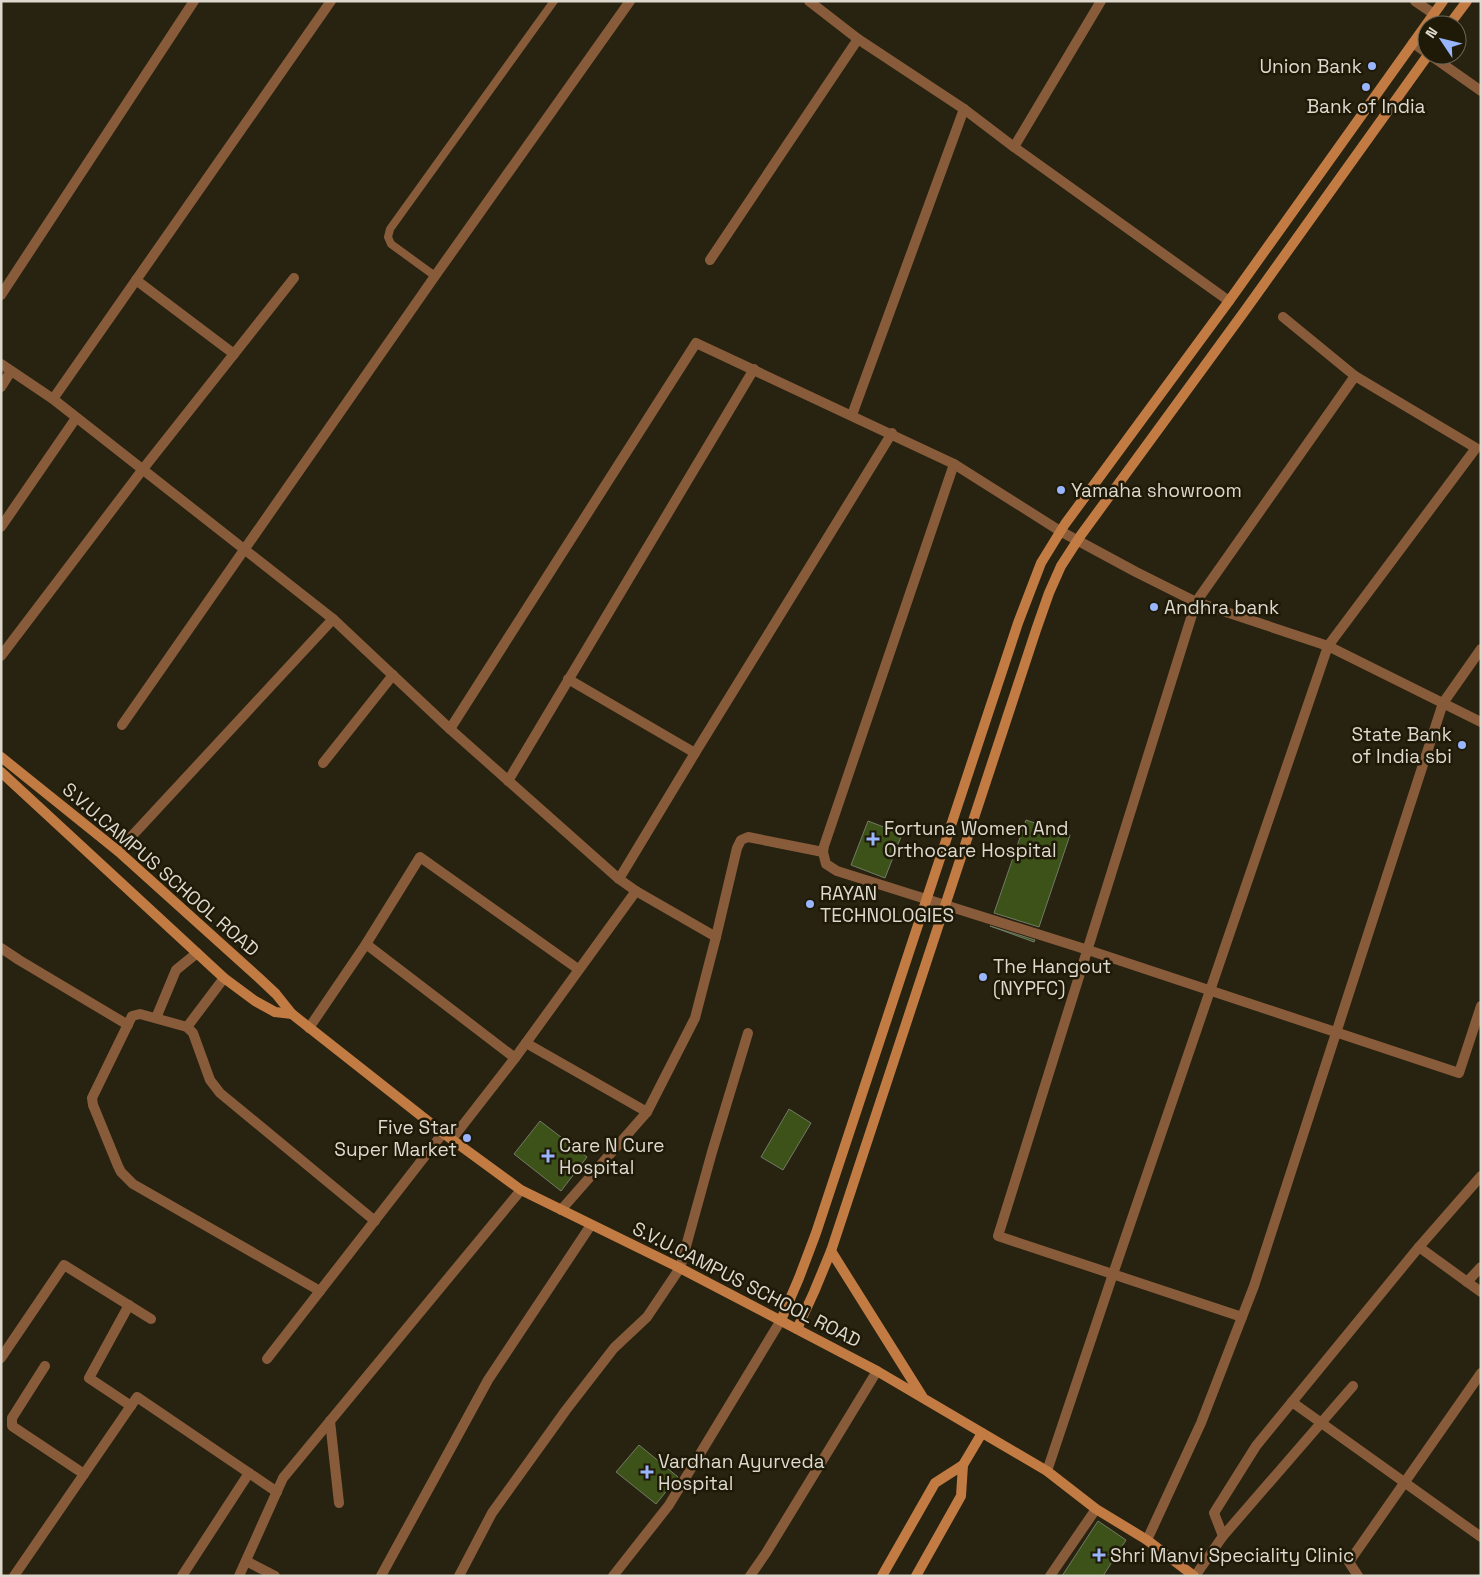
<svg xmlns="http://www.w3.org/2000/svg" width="1482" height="1577" font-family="'Space Grotesk',sans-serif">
  <rect width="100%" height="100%" fill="#282210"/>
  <g fill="#3d5219" stroke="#717b66">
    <path d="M1026,820l44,15 -31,92 -45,-14z"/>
    <path d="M868,821l34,13 -17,44 -34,-13z"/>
    <path d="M990,926l45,14 -1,2z"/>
    <path d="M789,1109l22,14 -28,47 -22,-13z"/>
    <path d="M540,1121l47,36 -26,34 -47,-37z"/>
    <path d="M639,1445l39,32 -22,27 -40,-32z"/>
    <path d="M1098,1521l28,19 -23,36h-41z"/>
  </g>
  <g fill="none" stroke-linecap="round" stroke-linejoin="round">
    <path stroke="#885c3a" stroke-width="8" d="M435,276l-44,-32 -3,-7 2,-8 164,-228"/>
    <g stroke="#885c3a" stroke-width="10">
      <path d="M809,1l49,38"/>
      <path d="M1415,1l19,13"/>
      <path d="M1413,43l14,10"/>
      <path d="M1430,55l51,36"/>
      <path d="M1014,147l87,-146"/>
      <path d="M710,260l148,-221 106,70 50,38 215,154"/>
      <path d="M136,280l98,74"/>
      <path d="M1,295l193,-294"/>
      <path d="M1,364l52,35 280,220 117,110 169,150 17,12 -121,167 -63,81"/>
      <path d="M1,387l10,-16"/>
      <path d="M53,399l278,-398"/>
      <path d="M852,415l112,-306"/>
      <path d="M954,464l-130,382 -1,6 3,12 11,7 251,79 371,123 22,-67"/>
      <path d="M1,527l75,-109"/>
      <path d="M1,656l142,-187 151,-191"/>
      <path d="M568,679l127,74"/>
      <path d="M122,725l313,-449 195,-275"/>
      <path d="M450,729l246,-386 258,121 106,67 76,41 60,30 132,44 153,76"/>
      <path d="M323,763l70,-88"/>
      <path d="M508,781l246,-412"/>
      <path d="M118,851l215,-232"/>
      <path d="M619,879l76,-126 197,-320"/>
      <path d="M716,937l21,-89 4,-8 7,-3 75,15"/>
      <path d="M366,944l149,114"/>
      <path d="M1,948l18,12 109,65"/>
      <path d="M156,1018l20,-48 21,-17"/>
      <path d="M187,1027l37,-49"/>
      <path d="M309,1028l57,-84 54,-87 158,112"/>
      <path d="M526,1043l121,69"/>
      <path d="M561,1210l86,-98 48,-94 21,-81 -80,-46"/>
      <path d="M1419,1247l62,45"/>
      <path d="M1467,1282l14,-15"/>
      <path d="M320,1291l-187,-107 -12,-12 -3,-6 -25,-61 -1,-7 40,-82 8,-2 47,13 6,6 17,47 10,13 155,128"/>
      <path d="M129,1305l-40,73 42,28"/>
      <path d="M1242,1317l-244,-81 198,-634 159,-226"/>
      <path d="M1,1358l63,-93 87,54"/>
      <path d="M267,1359l176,-226"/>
      <path d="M45,1366l-33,52v8l72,48"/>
      <path d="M1292,1402l189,135"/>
      <path d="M330,1421l9,82"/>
      <path d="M1047,1471l66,-197 215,-628 148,-198 -121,-72 -72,-59"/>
      <path d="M1223,1536l-9,-23 42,-67 163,-199 62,-71"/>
      <path d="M1147,1540l54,-117 53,-137 189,-583 38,-54"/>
      <path d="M246,1561l29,15"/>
      <path d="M14,1576l123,-179 140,95"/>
      <path d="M182,1576l67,-103"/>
      <path d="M239,1576l44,-98 238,-288"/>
      <path d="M381,1576l107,-196 103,-155"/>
      <path d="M459,1576l33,-63 74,-103 48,-62 33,-31 33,-49 32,-116 36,-119"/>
      <path d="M613,1576l56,-71 112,-185"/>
      <path d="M750,1576l16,-23 111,-182"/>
      <path d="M1050,1576l46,-67"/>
      <path d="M1195,1576l28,-40 130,-150"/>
      <path d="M1358,1576l-9,-14 132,-189"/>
    </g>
    <g stroke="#c27b43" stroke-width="10">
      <path d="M1449,25l18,-24"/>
      <path d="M1,757l117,94 141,127 17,16 16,20 151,119 78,57 159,78 197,103 170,100 49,38 51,31 47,36"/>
      <path d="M1,772l223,206 31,23 20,11 17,2"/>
      <path d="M831,1251l91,145"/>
      <path d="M781,1320l18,-42 17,-45 202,-610 23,-60 24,-39 164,-223 214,-300"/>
      <path d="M797,1329l17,-37 17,-41 205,-621 13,-37 12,-27 20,-31 163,-223 184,-257"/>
      <path d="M963,1465l19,-32"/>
      <path d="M882,1576l53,-93 28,-18 -2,31 -45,80"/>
    </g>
  </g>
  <g fill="#98b5fd" stroke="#1f1907" stroke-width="2">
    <circle cx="1372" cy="66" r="5"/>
    <circle cx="1366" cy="87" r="5"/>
    <circle cx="1061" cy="490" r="5"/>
    <circle cx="1154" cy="607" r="5"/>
    <circle cx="1462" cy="745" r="5"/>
    <path d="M870.5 831.5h5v5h5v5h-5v5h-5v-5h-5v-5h5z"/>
    <circle cx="810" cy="904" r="5"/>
    <circle cx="983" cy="977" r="5"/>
    <circle cx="467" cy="1138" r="5"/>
    <path d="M545.5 1148.5h5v5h5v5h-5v5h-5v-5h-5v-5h5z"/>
    <path d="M644.5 1464.5h5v5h5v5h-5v5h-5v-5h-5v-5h5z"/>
    <path d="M1096.5 1547.5h5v5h5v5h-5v5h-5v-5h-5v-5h5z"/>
  </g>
  <g text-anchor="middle" stroke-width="5" stroke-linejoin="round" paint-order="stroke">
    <g font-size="19" fill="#ddd9ce" stroke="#1f1907" text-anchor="start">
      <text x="1362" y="73" text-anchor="end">Union Bank</text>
      <text x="1366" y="113" text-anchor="middle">Bank of India</text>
      <text x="1071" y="497">Yamaha showroom</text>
      <text x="1164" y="614">Andhra bank</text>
      <text x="1452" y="741" text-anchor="end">State Bank<tspan x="1452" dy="22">of India sbi</tspan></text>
      <text x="884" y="835">Fortuna Women And<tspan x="884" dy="22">Orthocare Hospital</tspan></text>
      <text x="820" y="900">RAYAN<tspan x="820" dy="22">TECHNOLOGIES</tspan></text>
      <text x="993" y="973">The Hangout<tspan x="993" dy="22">(NYPFC)</tspan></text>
      <text x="457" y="1134" text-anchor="end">Five Star<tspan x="457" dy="22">Super Market</tspan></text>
      <text x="559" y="1152">Care N Cure<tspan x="559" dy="22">Hospital</tspan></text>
      <text x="658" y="1468">Vardhan Ayurveda<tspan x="658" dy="22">Hospital</tspan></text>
      <text x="1110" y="1562">Shri Manvi Speciality Clinic</text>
    </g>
    <g font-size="19" fill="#ddd9ce" stroke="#1f1907">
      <text transform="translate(161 869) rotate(41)" y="7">S.V.U.CAMPUS SCHOOL ROAD</text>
      <text transform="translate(747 1284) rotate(27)" y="7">S.V.U.CAMPUS SCHOOL ROAD</text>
    </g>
  </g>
  <rect width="1482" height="1577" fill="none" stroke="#ddd9ce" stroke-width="5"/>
  <g transform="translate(1442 40) rotate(305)"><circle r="24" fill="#1f1907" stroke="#6b6657"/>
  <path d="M0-4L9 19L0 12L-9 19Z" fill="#98b5fd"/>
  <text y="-8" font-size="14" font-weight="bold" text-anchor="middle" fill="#ddd9ce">N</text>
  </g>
</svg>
